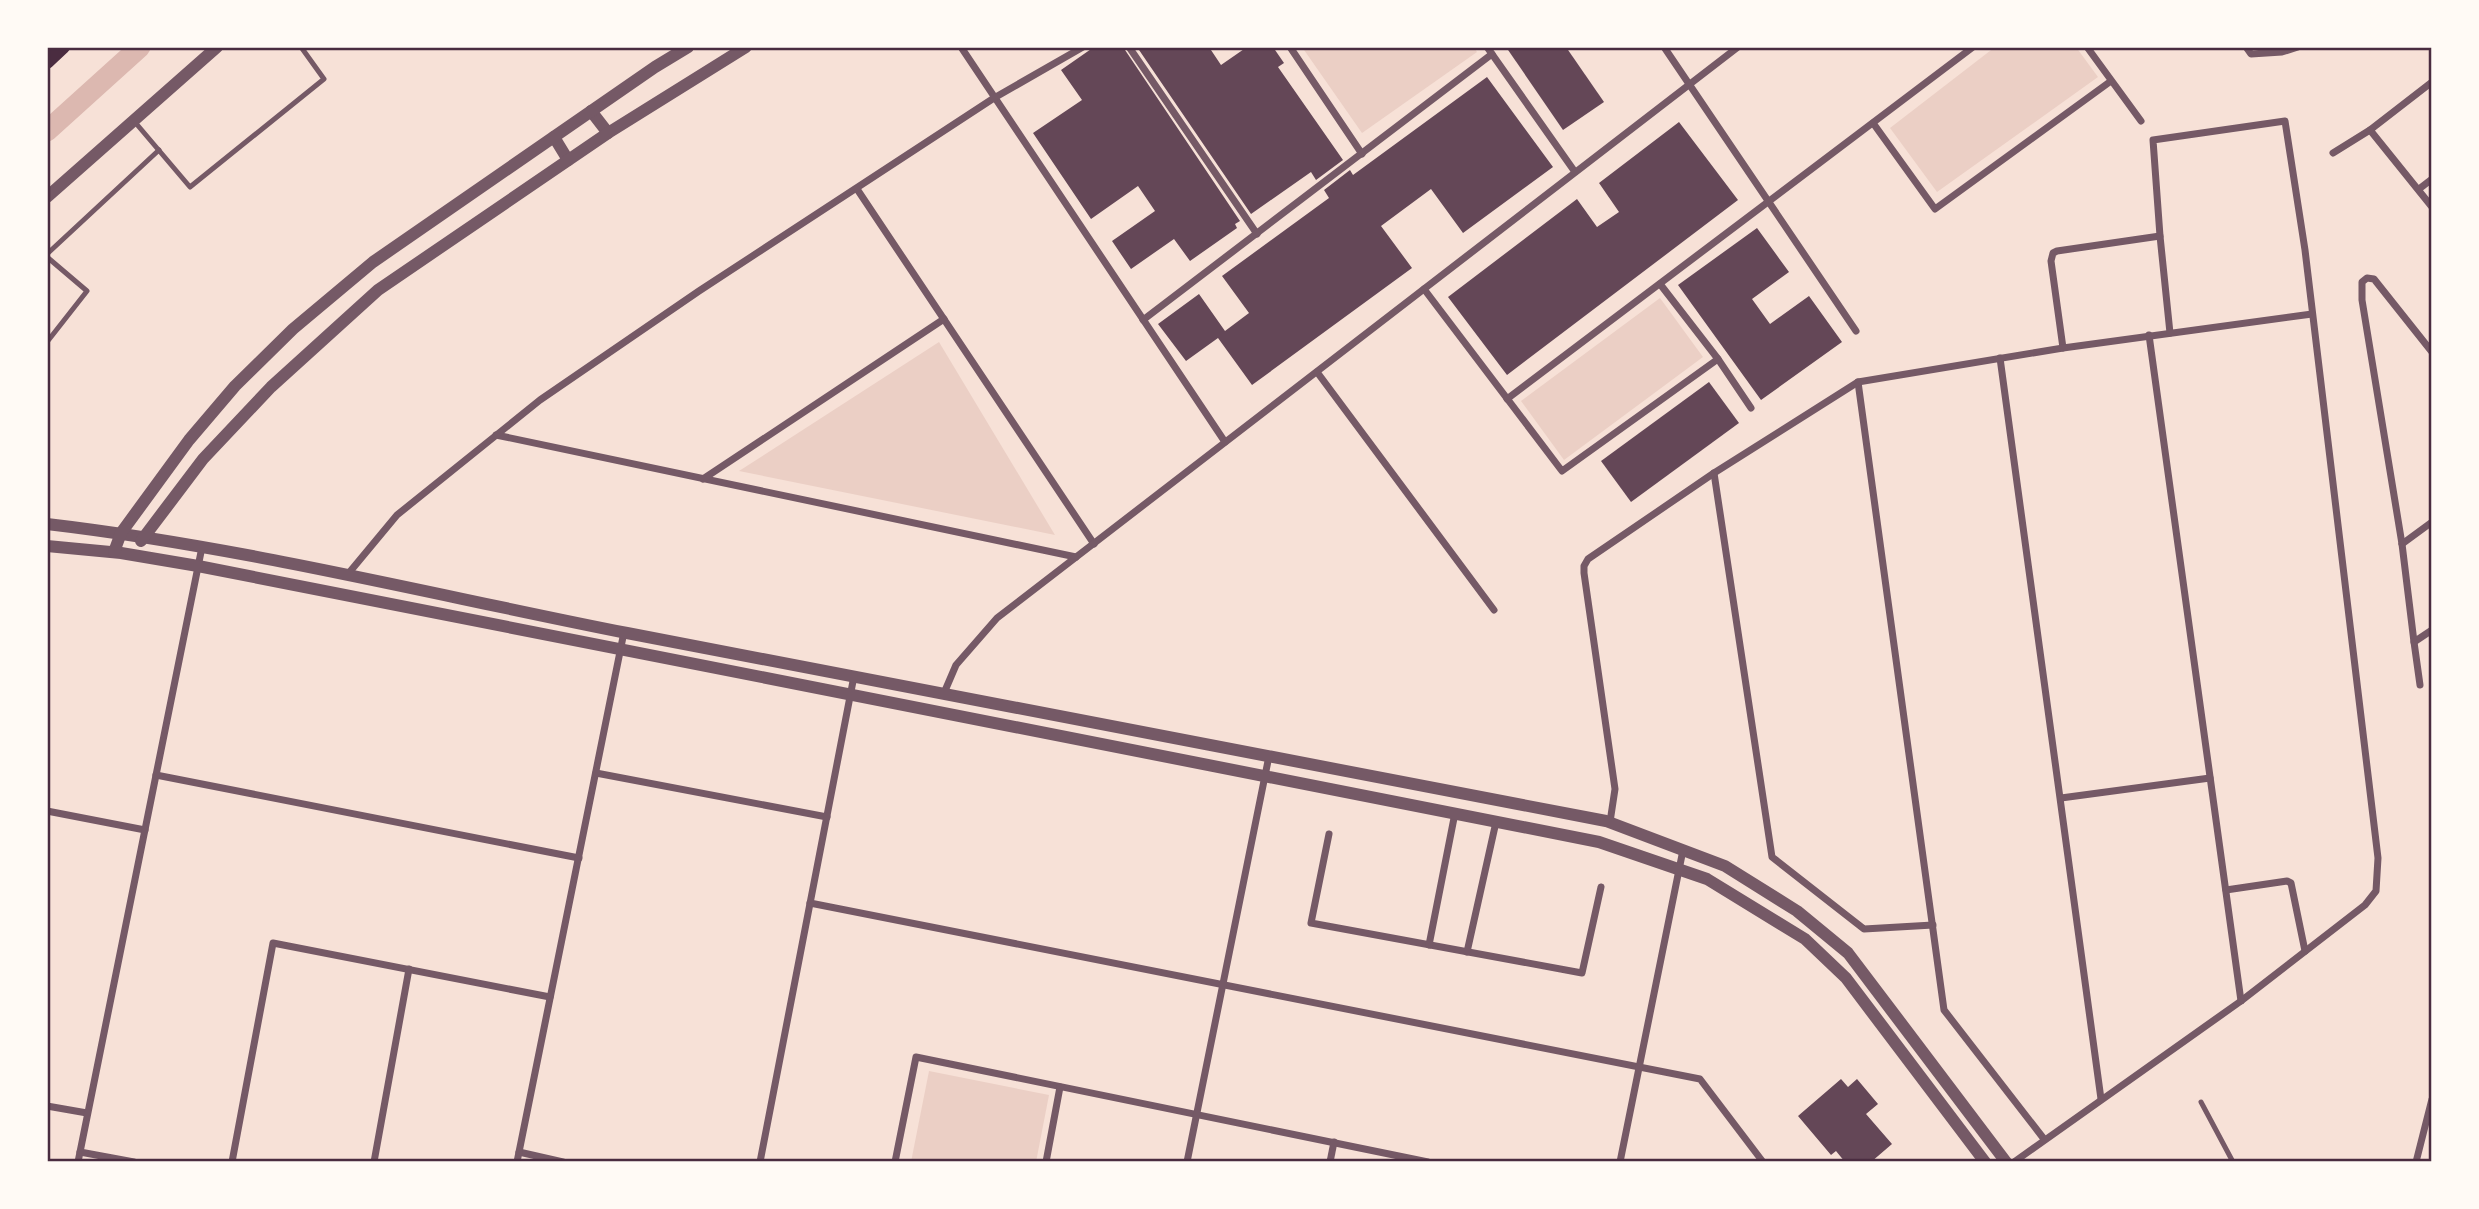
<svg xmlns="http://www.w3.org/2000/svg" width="2479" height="1209" font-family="'Source Sans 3',sans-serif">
  <rect width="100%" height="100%" fill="#f7e1d7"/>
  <g fill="#ebcfc5">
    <path d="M1302,47h172l3,5 -115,81z"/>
    <path d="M1995,47h81l22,30 -161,115 -47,-64z"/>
    <path d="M1660,298l43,59 -139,103 -43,-59z"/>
    <path d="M939,342l116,193 -316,-64z"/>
    <path d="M929,1071l120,24 -13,67h-125z"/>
  </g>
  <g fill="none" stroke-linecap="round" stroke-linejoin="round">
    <path stroke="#dcb8b0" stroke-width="21" d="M47,131l93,-84"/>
  </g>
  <g fill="#644757">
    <path d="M1094,47h29l117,174 -5,3 2,4 -47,33 -16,-22 -43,30 -19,-28 43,-30 -17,-25 -47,33 -58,-86 49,-33 -21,-30z"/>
    <path d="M1137,47h72l12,18 26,-18h26l11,16 -6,4 65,93 -27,20 -5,-8 -60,42z"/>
    <path d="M1506,47h60l38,55 -41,28z"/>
    <path d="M1487,77l66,90 -90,66 -32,-44 -50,37 31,42 -160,117 -34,-47 -32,23 -28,-37 41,-30 26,37 24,-18 -27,-37 107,-78 -5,-8 26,-20 3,5z"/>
    <path d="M1679,122l59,78 -231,175 -59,-78 129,-98 20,28 22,-15 -20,-29z"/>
    <path d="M1757,228l32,44 -37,27 18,25 39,-28 33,46 -81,58 -83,-115z"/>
    <path d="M1709,382l30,41 -108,79 -30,-41z"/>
    <path d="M1841,1079l7,8 9,-8 21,25 -12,10 26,30 -21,18h-26l-9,-11 -5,4 -33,-39z"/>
  </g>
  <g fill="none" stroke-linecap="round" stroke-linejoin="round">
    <g stroke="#755966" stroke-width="5">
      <path d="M134,121l56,66 134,-108 -23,-32"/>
      <path d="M47,254l112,-104"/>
      <path d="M47,257l40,34 -40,51"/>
      <path d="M2201,1102l32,60"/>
    </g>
    <g stroke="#755966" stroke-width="7">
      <path d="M961,47l264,395"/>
      <path d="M1129,47l128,187"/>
      <path d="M1290,47l72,107"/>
      <path d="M1487,47l88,125"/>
      <path d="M1664,47l192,284"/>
      <path d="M2087,47l54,74"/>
      <path d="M2246,47l5,7 31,-2 16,-5"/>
      <path d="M2432,82l-62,48 62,77"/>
      <path d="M1873,123l62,86 176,-128"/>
      <path d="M2333,153l37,-23"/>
      <path d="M857,189l237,355"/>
      <path d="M2419,189l13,-10"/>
      <path d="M1660,284l58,75 33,49"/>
      <path d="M1424,289l138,182 156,-112"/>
      <path d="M1143,320l349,-266"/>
      <path d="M2149,335l92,666"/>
      <path d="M2063,348l-12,-87 2,-8 4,-2 103,-15"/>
      <path d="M2432,352l-58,-73 -7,-1 -5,4v18l40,244 12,98 18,-12"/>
      <path d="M2000,358l101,741"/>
      <path d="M1317,372l177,238"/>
      <path d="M1858,382l86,628 100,129"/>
      <path d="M1507,399l466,-352"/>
      <path d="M496,435l580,122"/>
      <path d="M1714,473l58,384 92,72 69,-4"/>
      <path d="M703,479l241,-160"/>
      <path d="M2402,544l30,-22"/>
      <path d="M348,574l49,-59 143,-115 159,-109 295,-193 89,-51"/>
      <path d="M2414,642l6,43"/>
      <path d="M944,693l12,-28 41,-47 741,-571"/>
      <path d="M596,773l231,44"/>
      <path d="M156,775l423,83"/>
      <path d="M2061,798l149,-20"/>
      <path d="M47,811l98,19"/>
      <path d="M1610,822l5,-33 -31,-216v-7l4,-7 126,-86 144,-91 205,-34 249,-34"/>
      <path d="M1329,834l-18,89 271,50 19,-86"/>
      <path d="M2226,890l61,-9 4,2 14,68"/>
      <path d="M810,903l890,176 63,83"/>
      <path d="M1429,945l26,-132"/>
      <path d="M1467,952l29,-130"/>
      <path d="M47,1106l40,7"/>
      <path d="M80,1152l54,10"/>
      <path d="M519,1152l44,10"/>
      <path d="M78,1162l124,-615"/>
      <path d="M232,1162l41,-219 277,54"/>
      <path d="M374,1162l35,-193"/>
      <path d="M517,1162l107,-530"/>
      <path d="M760,1162l94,-486"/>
      <path d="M895,1162l21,-105 512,105"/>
      <path d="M1046,1162l14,-75"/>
      <path d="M1187,1162l82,-406"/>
      <path d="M1330,1162l4,-20"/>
      <path d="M1620,1162l63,-312"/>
      <path d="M2014,1162l227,-161 124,-96 11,-14 2,-33 -73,-608 -20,-129 -132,19 7,96 10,97"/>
      <path d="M2416,1162l16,-63"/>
    </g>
    <g stroke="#755966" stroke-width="12">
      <path d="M591,111l17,22"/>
      <path d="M554,137l14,23"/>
      <path d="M47,197l170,-150"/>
      <path d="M47,524c196,23 387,71 580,109 326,64 653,123 979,188l119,45 72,45 51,42 158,209"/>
      <path d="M141,541l62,-82 68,-72 107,-97 230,-157 138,-86"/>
      <path d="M47,546l74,7 77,13 1401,276 108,37 98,60 41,39 139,184"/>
      <path d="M114,552l7,-19 68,-93 46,-54 58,-57 80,-67 282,-195 33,-20"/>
    </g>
    <path stroke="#4a2c40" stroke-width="14" d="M47,62l16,-15"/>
  </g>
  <rect width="2479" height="1209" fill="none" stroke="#fffaf5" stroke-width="98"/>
  <rect x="49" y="49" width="2381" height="1111" fill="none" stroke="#4a2c40" stroke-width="2.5"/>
</svg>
